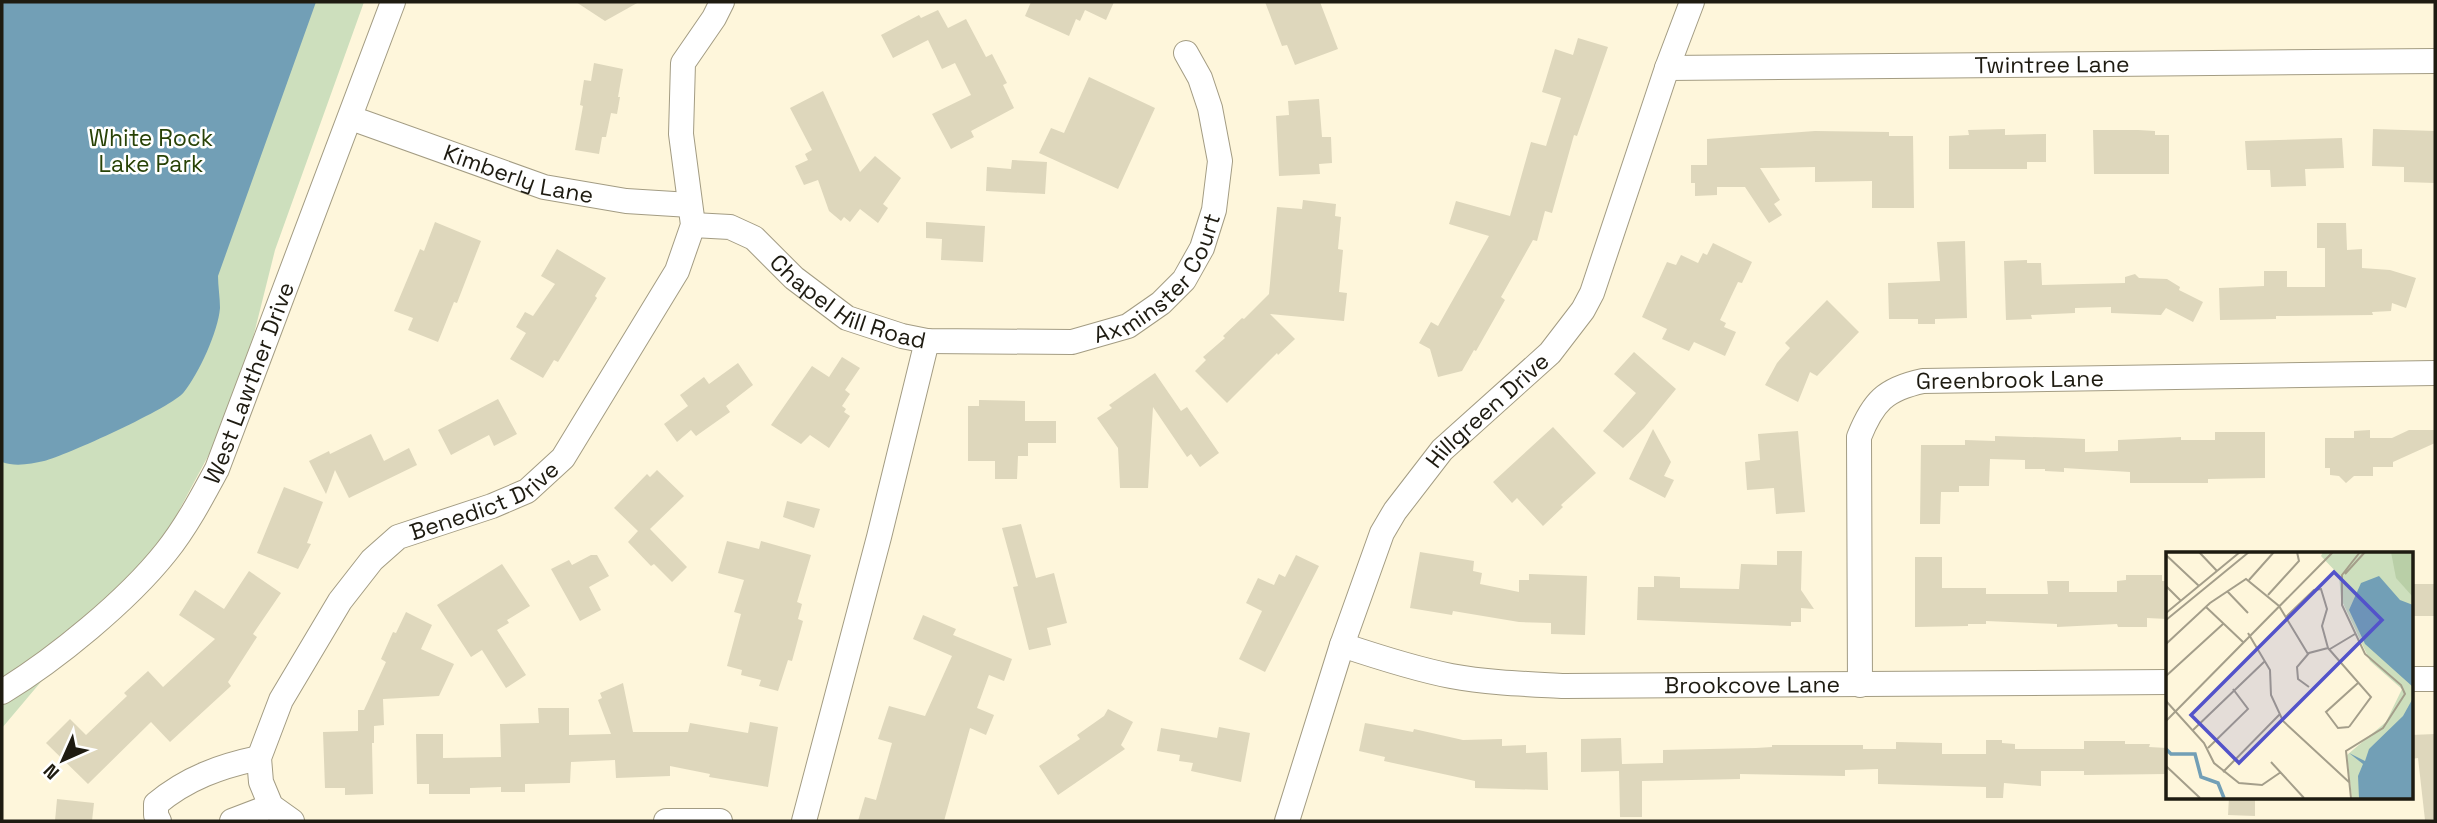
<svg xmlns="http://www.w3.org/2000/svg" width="2437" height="823" font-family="'Space Grotesk',sans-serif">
  <rect width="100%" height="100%" fill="#fef6db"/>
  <path fill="#cddfbd" d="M2,2h362l-89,248 -38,152 -69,129 -166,197z"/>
  <path fill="#729fb6" d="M2,2h314l-98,274c0,10 2,22 2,32 -2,24 -21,65 -36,84 -11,15 -119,64 -140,69 -13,3 -29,6 -42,1z"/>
  <g fill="#ded7bc">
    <path d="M576,2h63l-34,19z"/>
    <path d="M1031,2h83l-8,18 -21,-10 -5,11 -4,-2 -7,17 -44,-20z"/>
    <path d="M1265,2h55l18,47 -43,16 -8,-20 -5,1z"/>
    <path d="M938,10l10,18 18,-9 20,38 6,-3 15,29 -4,2 11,23 -43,23 3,6 -23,12 -19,-35 39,-19 -16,-32 -13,6 -14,-29 -35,18 -12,-23 38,-20 2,3z"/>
    <path d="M1578,38l30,9 -31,89 -3,-1 -22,78 -7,-2 -8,30 -4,-1 -32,57 4,3 -29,51 -2,-1 -12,21 -24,6 -8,-28 -11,-6 12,-21 7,4 51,-90 -40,-12 7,-23 54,15 21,-74 15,4 15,-48 -19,-6 13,-43 18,6z"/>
    <path d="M594,63l29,6 -5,28h2l-3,17 -6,-1 -5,24h-4l-3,17 -24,-4 8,-44 -3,-1 4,-25 7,1z"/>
    <path d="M1089,77l66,31 -37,81 -79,-36 12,-25 13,5z"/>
    <path d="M823,91l37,81 15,-16 26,22 -18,26 5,4 -10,15 -18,-14 -10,13 -6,-5 -3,4 -12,-10 -11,-31 -14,5 -9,-19 13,-6 -3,-6 7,-4 -22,-42z"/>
    <path d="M1319,99l3,38h9l1,26 -13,1 1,10 -41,2 -3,-60 13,-1 -1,-14z"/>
    <path d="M2005,129v6l41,-1v28h-19v7h-78v-33l20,-1 -1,-5z"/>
    <path d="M2373,129l62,2v52l-31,-1v-15l-32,-1z"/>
    <path d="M2093,130h45l17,1v4h14v39h-75z"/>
    <path d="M1815,131l74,1v4h24l1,72h-42v-27l-57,1v-15l-55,1 20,32 -6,4 8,11 -13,8 -24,-36h-28v8l-22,1v-13h-4v-18h16v-26z"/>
    <path d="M2342,138l2,30 -39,1 1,17 -35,1 -1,-17h-23l-2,-29z"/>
    <path d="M1012,160l35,2 -2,32 -59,-3 1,-24 24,2z"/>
    <path d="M1303,200l33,4 -1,12 6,1 -3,32 5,1 -4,42 8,1 -3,28 -74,-7 25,25 -17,16 -1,-2 -50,50 -32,-32 11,-11 -3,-3 22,-19 -2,-2 19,-18 2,1 25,-25 8,-87 25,2z"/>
    <path d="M435,222l46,19 -24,62 -3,-1 -16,40 -30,-12 5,-12 -19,-7 26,-62 4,2z"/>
    <path d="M926,222l59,4 -2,36 -42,-2 1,-21 -16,-1z"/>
    <path d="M2317,223h29l1,27 15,-1v19l28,2 26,8 -10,30 -14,-5 -1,8 -19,1 1,3 -97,1v3l-56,1 -1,-32 45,-2v-15h23v16h38v-39h-8z"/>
    <path d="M1965,241l2,77 -32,1v5h-17v-5h-29l-1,-36 52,-2 -3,-39z"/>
    <path d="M1713,243l39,19 -10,21 -4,-1 -18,38 6,3 -2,4 12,5 -11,24 -31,-14 -5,9 -27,-12 5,-10 -25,-12 25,-55 9,3 5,-10 17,8 5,-10 4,2z"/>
    <path d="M557,249l49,29 -11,18 2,2 -39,64 -4,-2 -11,18 -33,-19 16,-26 -10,-6 9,-15 8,4 22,-32 -14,-8z"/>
    <path d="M2027,260v3h14l1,22 83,-2v-6l10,-3 4,4 28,1 13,8 -1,3 24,12 -10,20 -27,-14 -5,7 -50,-2v-6l-36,1v5l-44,2 1,4 -26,1 -2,-59z"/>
    <path d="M1827,300l32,32 -42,44 -7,-4 -12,30 -33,-17 12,-22 13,-15 -5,-5z"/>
    <path d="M1634,352l42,37 -32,39 -21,20 -20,-17 33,-38 -22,-19z"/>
    <path d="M842,357l18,11 -15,22 5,4 -8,12 4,3 -2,3 6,4 -21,32 -19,-13 -9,9 -30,-19 41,-59 17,11z"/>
    <path d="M738,363l15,22 -27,21 4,6 -34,24 -5,-6 -14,12 -13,-18 24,-18 -8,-11 24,-18 5,7z"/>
    <path d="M1155,373l26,38 6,-4 32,46 -19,14 -9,-13 -4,3 -34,-50 -5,81h-28l-2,-40 -21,-30 15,-10 -3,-3z"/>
    <path d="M498,399l19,35 -23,12 -5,-11 -38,20 -13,-25z"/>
    <path d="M979,400l46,1v20h31v22h-28v13h-10l-1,23h-22v-18h-27v-55h11z"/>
    <path d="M1553,427l43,46 -35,32 2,2 -20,19 -26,-28 -5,5 -19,-21z"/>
    <path d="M1653,429l18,33 -7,14 10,4 -9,18 -36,-19z"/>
    <path d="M2370,430v8h22l17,-8h26v13l-42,19v5h-20v9h-19l-8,7 -7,-7 -9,-1v-7h-5v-30h29v-7z"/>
    <path d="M1798,431l7,81 -29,2 -2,-26 -27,2 -2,-28 15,-2 -2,-26z"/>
    <path d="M2215,432h50v46l-57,1v4h-78v-11l-66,-4v4l-19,-1v-2h-20v-9l-35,-1 -1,27h-30v6h-18l-1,32h-20l1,-79h44v-5l30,1v-5l66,2 24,1v13l33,-1v-11l63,-3v3h34z"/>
    <path d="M371,434l13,27 25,-13 8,17 -68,33 -14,-28 -9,24 -17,-33 20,-10 1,3z"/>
    <path d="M657,470l27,26 -34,33 37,38 -15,15 -18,-18 -3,2 -23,-24 10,-11 -24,-23 33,-34 3,3z"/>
    <path d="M284,487l39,15 -16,41 4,1 -13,25 -41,-16z"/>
    <path d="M787,501l33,8 -6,19 -31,-11z"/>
    <path d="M1021,524l15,54 18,-5 13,50 -20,5 4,17 -22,5 -16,-63 5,-1 -16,-58z"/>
    <path d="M727,541l32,8 2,-8 50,14 -14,47 5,2 -4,15 5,2 -11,40 -4,-1 -10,31 -19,-5 2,-6 -20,-5 1,-5 -15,-4 14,-52 -7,-2 10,-32 -26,-7z"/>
    <path d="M1777,551h25l-1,39 13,19 -13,-1v14h-10v4l-154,-6 1,-33h16v-11l26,1v11l59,1 2,-25 36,1z"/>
    <path d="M1420,552l54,9 -1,10 9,2 -2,11 39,8v-12h10v-6l58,2 -2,59 -34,-1v-11l-32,-1 -66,-11 -1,4 -42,-7z"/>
    <path d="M591,555h6l12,21 -20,11 12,23 -21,11 -29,-52 18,-9 3,5z"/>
    <path d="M1296,555l23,11 -54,106 -26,-13 23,-48 -16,-8 12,-25 16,7 5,-11 6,3z"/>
    <path d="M1915,557h27v31h44v6h62l-1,-13h22v11h48v-11l9,-1v-5h36v6h5v38l-20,-1v9h-29l-1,-3 -60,3v-3l-71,-3v3h-18v2l-53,1z"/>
    <path d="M502,564l28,42 -23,14 2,3 -12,7 29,45 -20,13 -24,-38 -11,7 -34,-52z"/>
    <path d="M249,571l32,22 -28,41 4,3 -29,45 3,4 -61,56 -19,-20 -63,62 -42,-41 24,-24 16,16 41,-39 -3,-3 24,-22 15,16 52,-48 -36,-24 16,-25 29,19z"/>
    <rect x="2411" y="584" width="24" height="32"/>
    <path d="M406,612l26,13 -11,24 33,15 -15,32 -56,3 1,26 -10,1v17h-2l1,51 -28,1v-7h-20l-2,-56 35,-1v-21h6l22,-48 -5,-3 12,-27 3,1z"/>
    <path d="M923,615l33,14 -3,6 59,24 -8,22 -15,-6 -12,33 17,7 -8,20 -16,-7 -26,93h-86l7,-24 11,3 16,-57 -14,-4 11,-33 36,10 27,-60 -39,-17z"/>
    <path d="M623,683l10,49h55l2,-9 58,10 2,-11 28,5 -10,60 -59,-10 1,-3 -40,-8v10l-54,2 -1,-18 -44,2 -1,21 -45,1v8h-24v-5l-31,1v6h-41v-10h-12l-1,-50h27v24l58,-1 -1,-33 39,-1 -1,-15h31v27l42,-1 -13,-34 4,-2 -2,-5z"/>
    <path d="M1108,709l25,13 -12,23 4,4 -67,46 -19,-29 41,-27 -3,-4 27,-19z"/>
    <path d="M1365,723l48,9 1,-3 49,11 39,-1v7l24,-1v8l21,-1 1,38 -73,-2v-7l-91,-20 1,-4 -26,-6z"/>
    <path d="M1219,727l31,6 -9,49 -50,-11 2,-8 -14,-2 1,-6 -23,-4 4,-23 56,10z"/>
    <path d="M2435,734v85l-10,1 -7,-62 -7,1v-24z"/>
    <path d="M1621,738l1,26 41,-1v-13l93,-2 16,-1v-2h91v4h33v-7l46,1v11h44v-14h16v3l13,1v5h69v-8h41v3h25l-1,3 18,1v26l-83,1v-4h-43v15l-37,-3 -1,15h-17v-11l-108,-3v-15l-33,1v6l-105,-2v5l-98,2v36h-22l-1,-46 -38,1v-33z"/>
    <path d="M2229,797h26v19l-27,-1z"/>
    <path d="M57,799l37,4 -2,18h-37z"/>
  </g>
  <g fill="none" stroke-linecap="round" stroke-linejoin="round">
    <g stroke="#a39c83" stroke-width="26">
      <g id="minor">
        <path id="s1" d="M1667,68l768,-7"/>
        <path id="s2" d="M351,118l193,69 82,14 64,4"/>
        <path id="s3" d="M693,225l37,2 24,11 40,40 53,40 55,18 25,5 145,1 56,-16 33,-23 23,-23 18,-32 12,-38 6,-49 -10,-53 -10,-30 -14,-25"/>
        <path id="s4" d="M1342,645c36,12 73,24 109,31 38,7 76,8 114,10l603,-4"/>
        <path d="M2411,679h24"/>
        <path id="s5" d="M1860,685l-1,-248c14,-35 26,-48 64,-56l512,-8"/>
        <path id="s6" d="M2,692c54,-33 125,-91 164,-140 20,-25 36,-55 51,-83l176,-467"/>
        <path d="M159,821l-3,-6v-11c31,-26 65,-38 103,-46"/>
        <path d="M232,821l39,-15"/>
        <path id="s7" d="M292,821l-21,-15 -10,-24 -2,-24 22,-58 59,-99 32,-41 26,-23 94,-31 35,-15 36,-33 114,-187 16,-46 -12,-91 2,-71 31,-45 8,-16"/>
        <path d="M666,821h54"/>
        <path d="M804,821l75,-284 48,-196"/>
        <path id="s8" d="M1287,821l55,-176 40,-112 13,-22 47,-61 108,-97 33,-43 9,-17 75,-225 25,-66"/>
      </g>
    </g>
    <use href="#minor" stroke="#fff" stroke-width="24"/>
  </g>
  <g text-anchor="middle" stroke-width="5" stroke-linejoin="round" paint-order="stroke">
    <g font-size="23" fill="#1e1b11" stroke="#fff">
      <text dy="8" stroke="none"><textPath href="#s1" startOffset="385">Twintree Lane</textPath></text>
      <text dy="8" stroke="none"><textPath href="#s2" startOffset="177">Kimberly Lane</textPath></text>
      <text dy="8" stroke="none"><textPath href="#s3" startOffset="528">Axminster Court</textPath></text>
      <text dy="8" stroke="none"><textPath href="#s3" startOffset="180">Chapel Hill Road</textPath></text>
      <text dy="8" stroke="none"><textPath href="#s5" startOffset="425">Greenbrook Lane</textPath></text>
      <text dy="8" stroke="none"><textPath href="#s6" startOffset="406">West Lawther Drive</textPath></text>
      <text dy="8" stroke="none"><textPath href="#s8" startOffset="466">Hillgreen Drive</textPath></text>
      <text dy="8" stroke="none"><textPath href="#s7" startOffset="434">Benedict Drive</textPath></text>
      <text dy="8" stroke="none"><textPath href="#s4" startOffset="415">Brookcove Lane</textPath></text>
    </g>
    <g font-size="23" fill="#284206" stroke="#fff">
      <text x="151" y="146">White Rock<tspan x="151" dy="26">Lake Park</tspan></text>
    </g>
  </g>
  <g transform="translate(2166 552)">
    <rect width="247" height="247" fill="#fef6db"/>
    <path d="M157,0h90v246h-61l-5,-43 39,-33 16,-33 -32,-28 -29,-62 -2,-24 -18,-19z" fill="#cddfbd"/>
    <path d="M225,0h22v45l-17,-19z" fill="#b9cfa7"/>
    <path d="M213,24l21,24 13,5v82l-48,-43 -16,-34 12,-27zM247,146v100h-54l-1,-22 5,-12 -14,-11 16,8 4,-12 34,-33z" fill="#729fb6"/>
    <path fill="none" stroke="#729fb6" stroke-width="3.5" d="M0,197l5,5h24l6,23 17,6 6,15"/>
    <path fill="none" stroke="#a49e8a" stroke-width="2" d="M33,0l18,19M0,3l33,31M179,22l20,-22M83,28l25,-28M0,34l15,15M61,39l21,22M102,43l31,-34 -2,-9M40,55l37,35M0,61l74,-61M120,65l28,-27 7,-1 6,20 -5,17 6,22M0,68l83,-68M82,81l22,37 1,25 12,26 67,62M0,92l44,-41 36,-24 33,27 29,48M162,96l43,49 -22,30M164,97l25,-15M0,124l57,-52M143,135l-11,-8 -1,-12 12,-14 19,-5M0,149l38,42 10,20 25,20 23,2 19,-13M0,169l167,-169M183,175l-11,1 -12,-16 32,-29M26,179l73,-70M42,196l40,-39 -15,-20M105,210l33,36M0,214l34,32M57,220l57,-58M185,246l-5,-47 37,-23 22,-34 -4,-9 -36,-31 -23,-49v-30l18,-23"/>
    <path fill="#5353ca" fill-opacity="0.15" stroke="#5353ca" stroke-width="3.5" d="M168,20l48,48 -143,143 -48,-48z"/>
    <rect width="247" height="247" fill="none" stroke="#1e1b11" stroke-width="3.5"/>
  </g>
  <rect width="2437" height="823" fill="none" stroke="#1e1b11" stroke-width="7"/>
  <g transform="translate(63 760) rotate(225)" stroke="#ffffff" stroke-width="5" paint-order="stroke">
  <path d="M0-5L12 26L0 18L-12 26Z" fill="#1e1b11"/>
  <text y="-10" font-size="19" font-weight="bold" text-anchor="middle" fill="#1e1b11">N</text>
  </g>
</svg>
